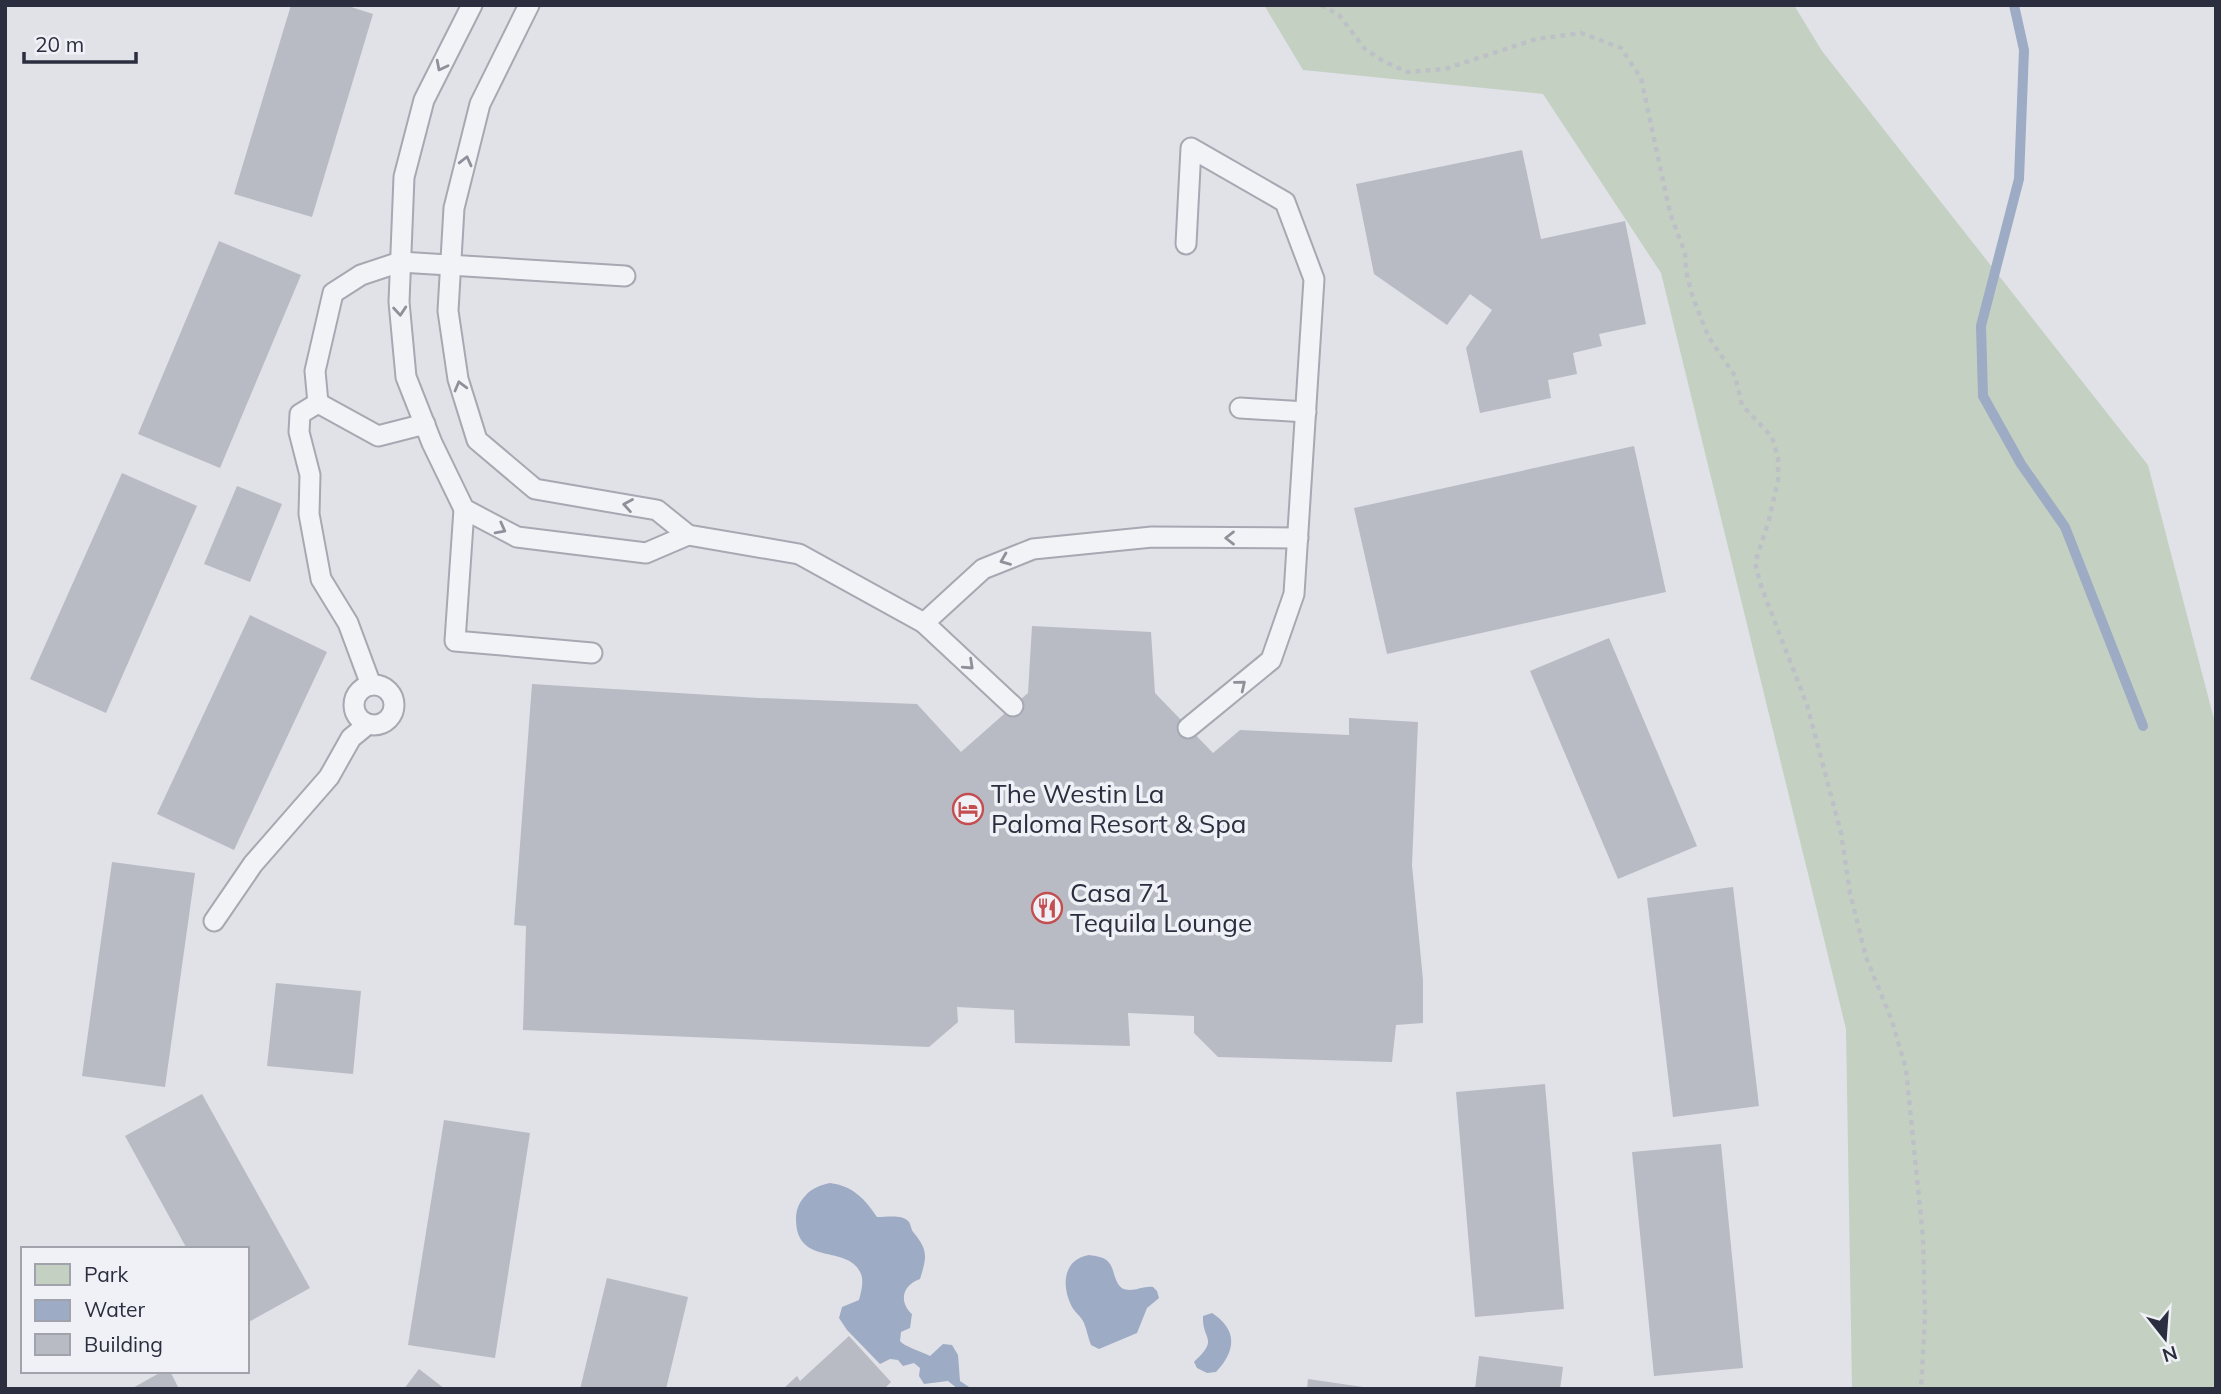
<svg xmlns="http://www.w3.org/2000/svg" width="2221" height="1394" font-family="Mulish,sans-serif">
  <rect width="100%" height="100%" fill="#e0e2e8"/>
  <path fill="#c4d1c2" d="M1264,5h530l28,46 326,414 68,262v662h-364l-6,-360 -185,-756 -118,-179 -240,-24z"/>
  <g fill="#9eabc5">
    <path d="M830,1183c23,3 35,16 47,34 10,0 26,-3 32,5 2,3 2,8 5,11 14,17 13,24 6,46 -17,6 -22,22 -8,35l-2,14 -9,4 -1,9c5,6 21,10 30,15l13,-12 9,1 6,10 2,26 12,8h-14l-10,-8 -24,3 -5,-8 1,-8 -6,-5 -11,3 -5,-6 -8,-1 -10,5 -33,-34 -8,-12 3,-11 17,-7c2,-7 5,-19 2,-26 -12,-31 -65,-6 -65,-55 0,-9 3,-17 10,-24 6,-7 15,-10 24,-12z"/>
    <path d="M1089,1255c7,1 17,2 21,9 6,9 4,26 20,26 7,0 15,-4 23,-3l4,4 2,7 -12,10 -10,25 -38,16 -8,-4c-3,-7 -4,-15 -7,-22 -3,-7 -10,-11 -13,-18 -10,-21 -7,-46 18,-50z"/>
    <path d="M1212,1313c26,17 24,38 4,59l-9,1 -10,-5 -3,-6c26,-24 8,-21 9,-46z"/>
  </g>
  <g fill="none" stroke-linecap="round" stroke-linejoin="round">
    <path stroke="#9eabc5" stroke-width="10" d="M2014,5l10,45 -5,129 -38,147 2,70 38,68 44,63 78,199"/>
  </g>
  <g fill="#b8bbc4">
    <path d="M291,5h54l28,9 -61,203 -78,-23z"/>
    <path d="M1522,150l19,89 84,-18 21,103 -47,10 3,12 -29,7 4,21 -29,6 3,18 -71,15 -14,-65 26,-38 -22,-16 -23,31 -73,-51 -18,-90z"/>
    <path d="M219,241l82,34 -81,193 -82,-34z"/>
    <path d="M1634,446l32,146 -279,62 -33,-146z"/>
    <path d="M122,473l75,33 -91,207 -76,-34z"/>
    <path d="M237,486l45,18 -32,78 -46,-18z"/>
    <path d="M250,615l77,37 -93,198 -77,-36z"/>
    <path d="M1032,626l119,6 4,61 58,60 27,-23 109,5v-17l69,4 -6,143 11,115v43l-27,2 -4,37 -174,-5 -24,-24v-17l-66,-3 2,33 -115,-3 -1,-33 -57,-3 1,15 -29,25 -406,-17 3,-104 -12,-1 18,-241 227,14 158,6 44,48 67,-59z"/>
    <path d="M1609,638l88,208 -79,33 -88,-208z"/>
    <path d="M112,862l83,11 -30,214 -83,-11z"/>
    <path d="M1733,887l26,219 -86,11 -26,-219z"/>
    <path d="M276,983l85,8 -8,83 -86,-8z"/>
    <path d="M1545,1084l19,225 -89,8 -19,-225z"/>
    <path d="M202,1094l108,194 -63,35v-74h-60l-62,-113z"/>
    <path d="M444,1120l86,13 -35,225 -87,-13z"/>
    <path d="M1721,1144l22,224 -89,8 -22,-224z"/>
    <path d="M607,1278l81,19 -22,92h-86z"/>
    <path d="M849,1336l42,46 -7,7h-101l14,-13 3,5z"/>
    <path d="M1479,1356l84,11 -3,22h-85z"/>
    <path d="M419,1369l26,20h-41z"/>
    <path d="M163,1371h7l9,18h-48z"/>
    <path d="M1308,1379l55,8v2h-56z"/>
  </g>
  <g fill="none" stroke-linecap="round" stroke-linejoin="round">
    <g stroke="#a6a8b2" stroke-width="23">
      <g id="service">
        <path d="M472,5l-48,95 -20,77 -5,125 7,75 26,66 32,66 53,28 129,16 42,-18"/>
        <path d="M529,5l-49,99 -26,104 -6,103 10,68 19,61 58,49 122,21 31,25 111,19 125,69 89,83"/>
        <path d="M1186,244l5,-96 94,54 29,77 -20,315 -23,66 -83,68"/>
        <path d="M318,403l-3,-32 18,-78 28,-18 39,-13 225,14"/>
        <path d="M1240,408l66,4"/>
        <path d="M464,509l-9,132 137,12"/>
        <path d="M924,623l59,-54 50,-20 119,-12 146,1"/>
        <path d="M371,685l-23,-62 -27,-44 -12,-65 1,-39 -11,-43 1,-18 18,-11 60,33 47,-12"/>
        <circle cx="374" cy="705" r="20"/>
        <path d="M214,921l39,-57 76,-87 22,-39 17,-14"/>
      </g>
    </g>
    <path stroke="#bec0c7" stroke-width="4.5" stroke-dasharray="5 5" stroke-linecap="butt" d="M1321,5l18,10 26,34 18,12 24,11 38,-3 91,-30 45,-6 40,15 20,30 29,135 15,40 1,18 6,24 16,41 27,40 7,29 30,32 6,21v22l-9,40 -14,43 6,23 46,119 34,128 9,60 16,64 26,64 14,48 17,169 2,79 -4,72"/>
    <use href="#service" stroke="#f2f3f7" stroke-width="19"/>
  </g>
  <defs><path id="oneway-chevron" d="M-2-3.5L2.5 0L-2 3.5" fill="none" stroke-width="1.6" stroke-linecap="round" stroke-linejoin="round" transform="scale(1.75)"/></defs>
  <g stroke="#8e909a">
    <use href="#oneway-chevron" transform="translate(441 66) rotate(117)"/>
    <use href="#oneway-chevron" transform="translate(466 161) rotate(-76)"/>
    <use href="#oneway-chevron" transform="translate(400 311) rotate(85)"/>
    <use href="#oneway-chevron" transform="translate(460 386) rotate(-105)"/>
    <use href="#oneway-chevron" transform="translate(628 505) rotate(-170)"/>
    <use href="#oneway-chevron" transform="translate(501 529) rotate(28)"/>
    <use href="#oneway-chevron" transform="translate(1230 538) rotate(-180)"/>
    <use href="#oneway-chevron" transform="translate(1005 560) rotate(158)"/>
    <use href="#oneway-chevron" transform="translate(969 665) rotate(43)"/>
    <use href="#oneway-chevron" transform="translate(1241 685) rotate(-39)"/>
  </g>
  <defs>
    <g id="hotel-ring" transform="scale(1.575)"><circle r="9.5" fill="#eff1f6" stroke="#c44e4f" stroke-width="1.5"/><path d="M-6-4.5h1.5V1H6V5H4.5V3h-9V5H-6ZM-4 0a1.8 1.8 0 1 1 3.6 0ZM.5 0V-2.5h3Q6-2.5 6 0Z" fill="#c44e4f"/></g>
    <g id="restaurant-ring" transform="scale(1.575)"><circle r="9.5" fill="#eff1f6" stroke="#c44e4f" stroke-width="1.5"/><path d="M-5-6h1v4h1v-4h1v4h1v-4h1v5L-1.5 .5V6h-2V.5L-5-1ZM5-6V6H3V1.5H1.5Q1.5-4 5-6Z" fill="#c44e4f"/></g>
  </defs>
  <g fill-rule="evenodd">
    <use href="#hotel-ring" x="968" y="809"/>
    <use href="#restaurant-ring" x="1047" y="908"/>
  </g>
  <g text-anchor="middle" stroke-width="7" stroke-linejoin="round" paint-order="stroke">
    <g font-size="26" fill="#2a2e3e" stroke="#eff1f6" text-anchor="start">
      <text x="991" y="803">The Westin La<tspan x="991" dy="30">Paloma Resort &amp; Spa</tspan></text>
      <text x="1070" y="902">Casa 71<tspan x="1070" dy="30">Tequila Lounge</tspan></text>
    </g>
  </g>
  <rect width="2221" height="1394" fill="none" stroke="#2a2e3e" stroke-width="14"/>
  <rect x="21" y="1247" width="228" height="126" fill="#eff1f6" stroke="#a0a3ac" stroke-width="2"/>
  <rect x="35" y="1264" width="35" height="21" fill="#c4d1c2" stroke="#a0a3ac" stroke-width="2"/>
  <text x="84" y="1282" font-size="21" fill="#2a2e3e">Park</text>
  <rect x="35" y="1300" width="35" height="21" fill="#9eabc5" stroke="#a0a3ac" stroke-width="2"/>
  <text x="84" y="1317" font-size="21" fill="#2a2e3e">Water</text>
  <rect x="35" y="1334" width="35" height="21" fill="#b8bbc4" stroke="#a0a3ac" stroke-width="2"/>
  <text x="84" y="1352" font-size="21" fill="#2a2e3e">Building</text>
  <g transform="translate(2165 1338) rotate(163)" stroke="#eff1f6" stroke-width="5" paint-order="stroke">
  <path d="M0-5L12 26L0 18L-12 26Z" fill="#2a2e3e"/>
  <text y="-10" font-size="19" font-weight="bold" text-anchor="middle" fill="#2a2e3e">N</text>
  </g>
  <path d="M24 52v10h112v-10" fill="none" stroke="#2a2e3e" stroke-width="3.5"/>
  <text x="35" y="52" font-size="21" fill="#2a2e3e" stroke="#eff1f6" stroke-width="5" paint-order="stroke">20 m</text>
</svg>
